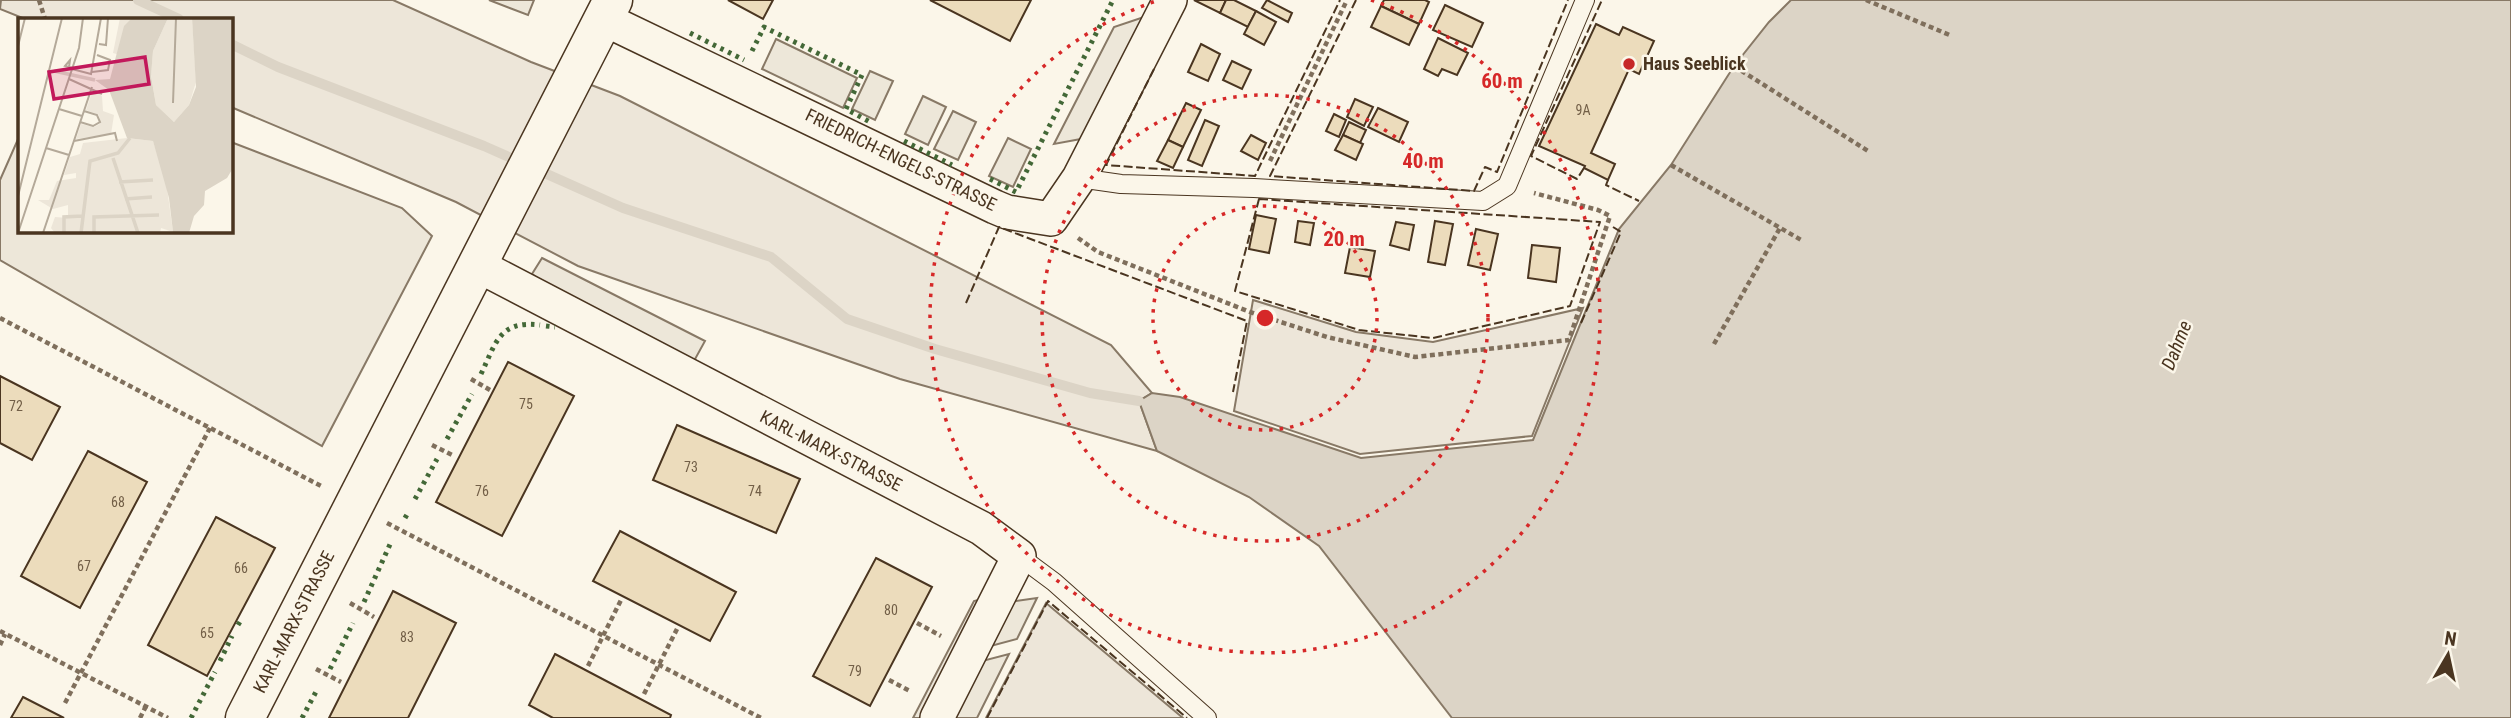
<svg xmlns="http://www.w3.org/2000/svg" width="2511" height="718" font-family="'Roboto Condensed',sans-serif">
  <rect width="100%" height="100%" fill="#fbf6e9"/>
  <g fill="#ede6d9" stroke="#887966" stroke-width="2">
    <path d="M1,0h392l138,62 89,34 491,249 41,48 -13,8 18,50 -257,-72 -322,-113 -122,-64 -225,-95v-88h-206l-25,-10z"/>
    <path d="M1253,300l103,32 77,10 150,-34 -51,128 -172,18 -126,-43z"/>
    <path d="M1046,603l137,115h-197z"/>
  </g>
  <g fill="#ede7d9" stroke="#887966" stroke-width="2">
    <path d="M489,0h45l-6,15z"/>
    <path d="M1147,16l-61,122 -32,6 60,-117z"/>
    <path d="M776,39l81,39 -14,30 -81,-39z"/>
    <path d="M870,71l23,10 -18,39 -23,-11z"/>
    <path d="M923,96l23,11 -18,38 -23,-11z"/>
    <path d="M953,111l23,11 -18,38 -24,-11z"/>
    <path d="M19,137v94h212v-89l171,66 30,28 -110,210 -322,-186v-80z"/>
    <path d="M1008,138l23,11 -18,38 -24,-11z"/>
    <path d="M542,258l163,83 -11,20 -150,-78 -12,-9z"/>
    <path d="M985,598l-61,120h-11l61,-117z"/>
    <path d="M1037,598l-20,41 -30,8 22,-45z"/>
    <path d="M1009,654l-32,64h-25l30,-57z"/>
  </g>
  <path fill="#dcd4c6" stroke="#887966" stroke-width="2" d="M1791,0h720v718h-1059l-133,-172 -70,-49 -92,-46 -18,-50 13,-8 28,4 181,61 172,-18 86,-211 52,-64 63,-99 35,-44z"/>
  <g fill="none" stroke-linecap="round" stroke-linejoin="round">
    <g stroke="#dcd4c6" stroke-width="10">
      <path d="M138,0l41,19"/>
      <path d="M231,44l47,23 206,79 139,62 148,49 76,62 88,30 155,44 49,8"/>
    </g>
  </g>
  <g fill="#ecdcbc" stroke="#4a3520" stroke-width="2">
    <path d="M728,0h45l-10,19z"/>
    <path d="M930,0h101l-21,41z"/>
    <path d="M1194,0h32l-6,13z"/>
    <path d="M1226,0h8l22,11 -8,16 -28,-14z"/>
    <path d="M1267,0l25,13 -4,9 -26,-14z"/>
    <path d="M1384,0h41l4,2 -10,22 -38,-18z"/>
    <path d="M1445,5l38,18 -11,24 -39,-17z"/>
    <path d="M1381,6l38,18 -10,21 -38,-18z"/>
    <path d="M1256,11l20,11 -12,23 -20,-11z"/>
    <path d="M1596,24l23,11 4,-8 31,14 -15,33 -10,-5 -38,84 24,11 -7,16 -24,-12 1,-2 -46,-20z"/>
    <path d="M1438,38l30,15 -11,22 -15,-6 -4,7 -14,-7z"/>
    <path d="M1201,44l19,10 -12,27 -20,-9z"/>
    <path d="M1232,61l19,9 -9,19 -19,-9z"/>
    <path d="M1355,99l18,8 -9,19 -17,-9z"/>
    <path d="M1186,103l15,7 -18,37 -15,-7z"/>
    <path d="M1378,108l30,14 -9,20 -31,-15z"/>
    <path d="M1334,114l12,6 -7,17 -13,-6z"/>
    <path d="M1205,120l14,6 -17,40 -14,-6z"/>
    <path d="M1349,122l17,8 -6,13 -17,-8z"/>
    <path d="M1251,135l15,8 -8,17 -17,-9z"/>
    <path d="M1343,135l20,9 -7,16 -21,-10z"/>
    <path d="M1168,140l15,7 -10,21 -16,-7z"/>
    <path d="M1256,215l20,4 -7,34 -20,-4z"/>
    <path d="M1298,221l16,2 -4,22 -15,-3z"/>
    <path d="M1435,221l18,3 -8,41 -17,-3z"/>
    <path d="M1396,222l18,3 -5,25 -19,-5z"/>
    <path d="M1476,229l22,5 -8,36 -22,-5z"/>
    <path d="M1532,245l28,3 -4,34 -28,-4z"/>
    <path d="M1350,247l25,4 -5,26 -25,-4z"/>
    <path d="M508,362l66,34 -72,140 -66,-34z"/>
    <path d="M0,376l60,31 -28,53 -32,-17z"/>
    <path d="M677,425l123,54 -24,54 -123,-53z"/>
    <path d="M88,451l59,31 -67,126 -59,-32z"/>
    <path d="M216,517l59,31 -68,128 -59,-31z"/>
    <path d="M620,531l116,61 -26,49 -117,-60z"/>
    <path d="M876,558l56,29 -62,119 -57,-30z"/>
    <path d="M393,591l63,32 -48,95h-79z"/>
    <path d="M555,654l116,61 -1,3h-117l-24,-13z"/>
    <path d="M23,697l41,21h-53z"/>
  </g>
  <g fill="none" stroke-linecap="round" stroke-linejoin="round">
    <g stroke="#4a3520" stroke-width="20">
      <g id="lane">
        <path d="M1079,178l42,6 133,4 229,13 24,-15 78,-186"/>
        <path d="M1019,556l35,26 153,136"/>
      </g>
    </g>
    <g stroke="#4a3520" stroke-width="36">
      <g id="street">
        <path d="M604,19l391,188 12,5 44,7 28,-41 91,-178"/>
        <path d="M479,266l502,262 38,28 -82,162"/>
      </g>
    </g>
    <g stroke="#4a3520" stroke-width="41">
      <path id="secondary" d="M245,718l368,-718"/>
    </g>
    <g stroke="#7f6f5c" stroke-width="4.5" stroke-dasharray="5 3.5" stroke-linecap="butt">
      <path d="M39,0l6,19"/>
      <path d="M1866,0l86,36"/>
      <path d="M1734,66l134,85"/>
      <path d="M1270,161l77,-161"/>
      <path d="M1671,165l132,76"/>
      <path d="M1078,238l20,14 152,60 77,25 88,20 154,-17 41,-124 -12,-6 -64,-17"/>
      <path d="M0,318l321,168"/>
      <path d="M1714,344l66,-116"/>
      <path d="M471,379l19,11"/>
      <path d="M432,445l22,11"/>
      <path d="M387,523l374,195"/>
      <path d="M350,603l24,14"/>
      <path d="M917,623l24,13"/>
      <path d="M0,631l168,87"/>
      <path d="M0,645l5,-11"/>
      <path d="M588,666l33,-66"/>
      <path d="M316,669l25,13"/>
      <path d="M889,680l21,11"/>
      <path d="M644,694l33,-65"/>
      <path d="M65,703l145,-275"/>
      <path d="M140,718l6,-12"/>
    </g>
    <use href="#lane" stroke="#fbf6e9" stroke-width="18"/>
    <use href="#street" stroke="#fbf6e9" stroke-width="33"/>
    <use href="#secondary" stroke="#fbf6e9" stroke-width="38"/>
    <g stroke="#436837" stroke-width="5" stroke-dasharray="3.5 5" stroke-linecap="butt">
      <path d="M690,33l54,27"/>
      <path d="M752,51l12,-24 98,48 -16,34 24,13"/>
      <path d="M904,141l48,24"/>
      <path d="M990,179l26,13 97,-192"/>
      <path d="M546,326l9,1"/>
      <path d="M481,374c15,-31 18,-54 59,-49"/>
      <path d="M447,439l25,-45"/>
      <path d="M415,499l22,-40"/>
      <path d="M405,518l4,-7"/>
      <path d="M364,602l28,-62"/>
      <path d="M238,625l3,-5"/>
      <path d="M220,661l12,-25"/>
      <path d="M330,669l23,-46"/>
      <path d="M191,718l24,-46"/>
      <path d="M302,718l16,-30"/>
    </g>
    <g stroke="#4a3520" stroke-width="2" stroke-dasharray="9 3.5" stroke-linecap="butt">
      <path d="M1356,0l-86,176 204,15 11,-24 12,5 71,-172"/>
      <path d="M1154,69l-48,96 149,11 85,-176"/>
      <path d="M1584,168l-7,11 -46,-23 71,-156"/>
      <path d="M1608,180l-2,5 33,16"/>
      <path d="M1259,199l341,23 -30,84 -137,32 -74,-8 -124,-39z"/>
      <path d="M966,303l33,-76 248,94 -14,71"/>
      <path d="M1581,323l40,-91 -8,-5"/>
      <path d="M987,718l61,-117 139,117"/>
    </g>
  </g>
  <g fill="none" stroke="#d62828" stroke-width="3.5" stroke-dasharray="3.5 7">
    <circle cx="1265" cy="318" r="112"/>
    <circle cx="1265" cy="318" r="223"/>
    <path d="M1371 0A335 335 0 1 1 1159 0"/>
  </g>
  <circle fill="#c62828" stroke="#fbf6e9" stroke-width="2.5" cx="1629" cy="64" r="7"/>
  <g text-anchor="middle" stroke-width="5" stroke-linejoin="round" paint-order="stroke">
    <g font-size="14" fill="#725f47">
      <text x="1583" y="115">9A</text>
      <text x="526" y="409">75</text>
      <text x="16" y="411">72</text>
      <text x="691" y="472">73</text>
      <text x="482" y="496">76</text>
      <text x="755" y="496">74</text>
      <text x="118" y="507">68</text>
      <text x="84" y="571">67</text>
      <text x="241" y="573">66</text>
      <text x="891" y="615">80</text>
      <text x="207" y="638">65</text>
      <text x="407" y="642">83</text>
      <text x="855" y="676">79</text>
    </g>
    <g font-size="18" font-weight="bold" fill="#4a3520" stroke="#fbf6e9" text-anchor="start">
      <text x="1643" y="70">Haus Seeblick</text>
    </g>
    <g font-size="18" fill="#4a3520" stroke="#fbf6e9">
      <text transform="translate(901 160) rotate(26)" y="6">FRIEDRICH-ENGELS-STRASSE</text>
      <text transform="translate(831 451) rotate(27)" y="6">KARL-MARX-STRASSE</text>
      <text transform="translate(294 622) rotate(-63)" y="6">KARL-MARX-STRASSE</text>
    </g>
    <g font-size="19" font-style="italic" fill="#4a3520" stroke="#fbf6e9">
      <text transform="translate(2176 345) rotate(-68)" y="7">Dahme</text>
    </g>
  </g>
  <g transform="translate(18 18)">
    <rect width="215" height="215" fill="#fbf6e9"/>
    <path d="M102,0h12l-12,37 -7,-2zM150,0h24l4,64 -7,23 -15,17 -18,-17 -5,-30 2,-24zM75,71l9,7 1,15 11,4 -3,19 -35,5 5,-15 13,3 6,-3 -1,-9 -13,-5zM109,120l26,3 13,40 7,51 -12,-4 -1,5h-105l-4,-5 4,-11 13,1v-13l-15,4 -15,-9h11l8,-19 19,-3v-5l-12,2 6,-18 10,-3 3,-11z" fill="#ede6d9"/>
    <path d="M114,0h36l-15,33 -2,25 5,29 18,17 15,-17 7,-18 -4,-69h41v150l-6,10 -22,13 -1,14 -10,11 -5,17h-18l-3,-1h5l-4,-34 -16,-57 -26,-3 -18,-48 -14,-10 15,-1 14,-53z" fill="#dcd4c6"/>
    <path fill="none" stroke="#dcd4c6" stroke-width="3.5" d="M36,53l41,9M95,140l25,75M101,164l34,-2M107,181l27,-2M46,215v-16l18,-1M63,215l9,-72 28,-8 12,-15M76,215v-16l65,-2"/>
    <path fill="none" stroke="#b4a999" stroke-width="2" d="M81,26l7,1 2,-27M0,28l7,-28M51,49l1,-7 -5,6 8,2M54,51l19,5 10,-56M74,54l16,-2 2,-10 -13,-5M51,61l33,15M155,85l3,-85M41,91l23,7M62,104l13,4 7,-4 -3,-7 -13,-4M56,123l41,-8 2,8M28,130l23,7M0,178l44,-178M0,215l61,-185 4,-30M25,215l49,-146"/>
    <path fill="#c2185b" fill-opacity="0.15" stroke="#c2185b" stroke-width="3.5" d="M127,39l4,27 -95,15 -5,-27z"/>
    <rect width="215" height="215" fill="none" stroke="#4a3520" stroke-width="3.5"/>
  </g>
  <circle cx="1265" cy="318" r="10" fill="#d62828" stroke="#fbf6e9" stroke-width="3.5"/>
  <g font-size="21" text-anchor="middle" font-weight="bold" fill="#d62828" stroke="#fbf6e9" stroke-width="5" stroke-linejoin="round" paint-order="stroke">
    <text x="1502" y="88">60 m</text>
    <text x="1423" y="168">40 m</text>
    <text x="1344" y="246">20 m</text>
  </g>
  <g transform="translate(2448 655) rotate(9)" stroke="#fbf6e9" stroke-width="5" paint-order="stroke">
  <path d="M0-5L12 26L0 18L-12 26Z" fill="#4a3520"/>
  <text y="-10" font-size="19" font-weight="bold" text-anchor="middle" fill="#4a3520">N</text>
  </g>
</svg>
